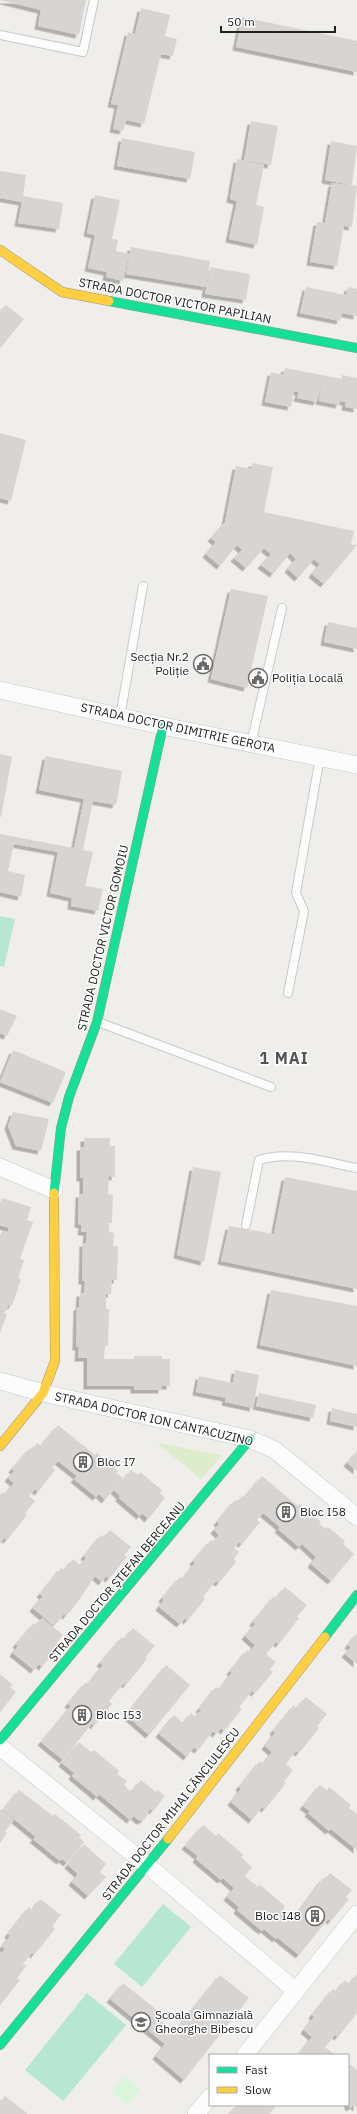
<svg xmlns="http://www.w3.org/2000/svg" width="357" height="2114" font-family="'IBM Plex Sans',sans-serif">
  <defs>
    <filter id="shadow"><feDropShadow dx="-3.5" dy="3.5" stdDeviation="0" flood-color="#0004"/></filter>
  </defs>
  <rect width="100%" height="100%" fill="#f0eeeb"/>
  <path fill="#ddeccb" d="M157,1443l65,12 -21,24z"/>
  <path fill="#daf5da" d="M124,2076l16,13 -12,16 -16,-13z"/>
  <g fill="#b7e6d2">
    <path d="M0,916l15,3 -11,48 -4,-1z"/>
    <path d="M163,1904l28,23 -49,60 -28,-23z"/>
    <path d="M87,1993l39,32 -63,76 -38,-31z"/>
  </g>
  <g fill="#d7d4d2" filter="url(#shadow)">
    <path d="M0,0h86l-7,35 -41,-9 3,-16z"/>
    <path d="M141,8l29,7 -5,21 12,3 -4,17 -12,-2 -17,70 -18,-4 -3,11 -10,-2 5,-24 -7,-1 17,-72 7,2z"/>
    <path d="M242,17l115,24v31l-121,-25z"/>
    <path d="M251,121l27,5 -7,39 -27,-5z"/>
    <path d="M122,138l73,14 -5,27 -73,-13z"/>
    <path d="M331,141l26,5 -5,39 -27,-5z"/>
    <path d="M237,159l27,6 -8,40 8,2 -7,38 -28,-6 8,-38 -7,-2z"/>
    <path d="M0,171l26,4 -3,21 40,7 -4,26 -41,-6 4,-21 -22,-4z"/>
    <path d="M332,183l25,3 -5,41 -20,-3 12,2 -7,40 -27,-4 7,-40 8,1z"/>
    <path d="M95,195l25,5 -8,39 6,1 -2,11 13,3 -6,27 -17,-4 1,-5 -19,-4 7,-33 -8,-2z"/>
    <path d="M131,247l79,14 -4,26 -80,-13z"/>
    <path d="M210,267l40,7 -4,26 -41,-6z"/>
    <path d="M306,287l40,8 -6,26 -40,-8z"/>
    <path d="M348,287l9,2v27l-15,-3z"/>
    <path d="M6,305l18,14 -24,29v-37z"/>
    <path d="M285,368l57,11v-4l15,3v31l-12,-2 1,-5 -6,-1 -1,4 -20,-4 3,-20 -5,21 -20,-4 2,-6 -5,-1 -3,16 -26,-5 6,-30 12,3z"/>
    <path d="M0,433l26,7 -15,61 -11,-3z"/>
    <path d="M252,463l21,4 -9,45 90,19 -3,13 6,1 -33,39 -12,-10 8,-10 -6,-5 -16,19 -10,-9 8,-10 -6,-6 -17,21 -12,-9 10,-11 -7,-6 -18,20 -12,-10 8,-8 -5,-5 -17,21 -14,-12 10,-12 -5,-4 14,-16 11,-56 15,3z"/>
    <path d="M231,589l37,7 -21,92 -36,-9z"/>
    <path d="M328,622l29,6v21l-33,-7z"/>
    <path d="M0,754l12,3 -11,60h-1z"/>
    <path d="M46,756l76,15 -6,34 -23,-4 -10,49 10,2 -8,34 18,3 -5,22 -27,-5 1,-8 -22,-5 8,-41 -44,-8 -6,27 17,4 -4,22 -21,-5v-58l74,14 10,-49 -45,-9z"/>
    <path d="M0,1009l17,7 -10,20 -7,-3z"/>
    <path d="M13,1050l53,22 -13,31 -53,-21z"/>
    <path d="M13,1112l36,7 -8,32 -25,-5 -8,-20z"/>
    <path d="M84,1138h26v8h5v31l-6,-1 -1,18 5,1 -1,28h-3v9l5,1 -1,13h5l-1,34h-5l-1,14h-5v15h3l-1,37 -3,-1 -1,14h30v-3h28v3h8v27h-8v4h-28v-4h-47v-28h-9l1,-11h-3l1,-40h2l1,-14h4l1,-12h-3l1,-38h3l1,-11h-6l1,-7 -4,-1 1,-30h4v-16h-3v-31h4z"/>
    <path d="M193,1167l28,5 -17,90 -27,-7z"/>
    <path d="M285,1177l72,14v98l-136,-28 8,-35 45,8z"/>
    <path d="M2,1198l29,9 -4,13 6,2 -13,37 4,1 -6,18 3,1 -9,27 -4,-1 -2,7 -6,-2v-73l2,-6 6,1 1,-4 -9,-3v-21z"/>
    <path d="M271,1290l86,16v60l-97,-21z"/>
    <path d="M0,1311l7,3 -7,19z"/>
    <path d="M235,1370l24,5 -6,33 -28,-6 1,-4 -30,-6 3,-16 34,7z"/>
    <path d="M259,1393l57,12 -3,13 -57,-12z"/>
    <path d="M332,1408l25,6v13l-27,-6z"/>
    <path d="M58,1425l37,30 2,-2 12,10 9,8 -2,2 7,5 -18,22 -6,-6 -3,3 -22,-18 3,-3 -19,-15 -6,7 3,2 -17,22 -3,-3 -6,7 6,5 -10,12 2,2 -20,25 -3,-2 -4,6v-49l2,-3 3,2 9,-11 -6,-5 6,-7 -2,-2 18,-21 2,2 5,-7 4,3z"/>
    <path d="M357,1451v20l-10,-8z"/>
    <path d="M131,1470l7,5 2,-3 22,18 -2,3 5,5 -17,21 -6,-6 -2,3 -21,-18 1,-2 -6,-6z"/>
    <path d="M262,1476l36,30 1,-2 13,10 9,8 -2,2 7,5 2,-2 17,14 -2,3 11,10 -23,27 -20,-17 5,-7 -14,-13 -3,3 -21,-18 2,-2 -17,-14 -6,7 3,2 -18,22 -3,-2 -5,6 5,4 -5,7 2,3 -17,21 -3,-2 -7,8 -6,8 2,2 -18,22 -2,-3 -5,6 -21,-17 5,-7 -2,-2 18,-21 2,2 13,-16 -2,-2 18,-21 2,2 6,-7 -5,-5 5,-6 -2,-2 18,-22 2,2 5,-6 2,1z"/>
    <path d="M110,1530l21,17 -7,8 3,2 -18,22 -3,-3 -4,6 -7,-6 -18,27 -11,13 -2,-2 -10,12 -21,-18 10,-12 -3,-2 21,-26 3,2 9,-11 7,6 6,-7 -2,-2 17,-21 3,2z"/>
    <path d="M285,1587l22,18 -10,11 2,2 -20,26 -3,-2 -10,12 10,8 -6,7 3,3 -18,21 -3,-2 -13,16 3,2 -18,22 -3,-3 -5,6 -3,-3 -15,19 -4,-3 -7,10 -28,-23 15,-19 9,8 8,-10 4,4 6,-7 -2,-1 17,-22 3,2 13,-16 -2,-2 10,-12 7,-9 3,2 5,-7 -10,-9 10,-12 -2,-2 21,-26 2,2z"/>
    <path d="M42,1618l21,17 -6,8 3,2 -18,22 -3,-3 -5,6 -21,-17 5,-7 -2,-2 18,-21 2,2z"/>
    <path d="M133,1628l22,18 -10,11 2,2 -21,26 -2,-2 -15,18 3,3 -18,22 -2,-3 -29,37 -22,-18 30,-36 -3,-2 18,-22 2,2 15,-19 -3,-2 22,-26 2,2z"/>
    <path d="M357,1633v31l-12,-10 6,-7 -3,-2z"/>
    <path d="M166,1665l24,20 -41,50 -23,-20z"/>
    <path d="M0,1674l13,11 -3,2 6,5 -16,20z"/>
    <path d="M306,1697l21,17 -10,12 2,2 -20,25 -3,-2 -10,13 7,6 -9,12 2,1 -21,26 -3,-2 -10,13 -21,-18 10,-13 -2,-2 21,-26 3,3 9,-12 -7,-6 10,-13 -2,-2 21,-26 2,3z"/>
    <path d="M79,1742l12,10 3,-2 25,21 -2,3 10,7 -3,4 7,7 10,-12 15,12 2,-2 7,6 -12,15 -3,-2 -5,10 -5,2 -6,-5 -4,4 -31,-26 -2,3 -25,-21 2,-3 -12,-10z"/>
    <path d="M320,1785l7,5 2,-3 9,7 13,11 -2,3 8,6v36l-26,-21 -2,2 -21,-18 2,-2 -7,-5z"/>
    <path d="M19,1790l34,26 2,-2 26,21 -2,2 5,5 -17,21 -5,-4 -2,2 -27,-22 3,-2 -33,-27z"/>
    <path d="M0,1809l14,11 -9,11 2,2 -7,10z"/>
    <path d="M203,1825l13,11 2,-3 26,22 -3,2 11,10 -7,9 13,11 1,-3 26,22 -2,3 11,9 29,-40 2,2 5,-7 22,17 -6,7 3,2 -18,22 -3,-2 -29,36 -22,-18 -1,2 -12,-10 -2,2 -25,-21 2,-3 -12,-10 7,-9 -11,-10 -2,2 -25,-21 2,-3 -13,-10z"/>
    <path d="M84,1844l22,20 -6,8 6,5 -18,19 -16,-14 6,-8 -10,-9z"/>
    <path d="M40,1899l21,16 -9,11 3,3 -21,26 -2,-2 -9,10 -7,-4 10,7 -9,12 3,2 -20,25v-49l5,-7 -3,-2 8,-11 -2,-2 21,-27 3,3z"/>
    <path d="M357,1974v39l-19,24 -3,-2 -10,12 10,8h-37l14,-18 -8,-7 10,-13 -2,-2 21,-26 3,2 9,-11 4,4z"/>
    <path d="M220,1975l29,23 -65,82 -28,-24 9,-12 -55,-45 13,-16 39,31 -4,5 16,13z"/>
    <path d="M351,2065l6,5v38l-4,-3 -2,3 -3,-2v-40z"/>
    <path d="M5,2096l22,17 -1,1h-26v-12z"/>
    <path d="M237,2105h40l-8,9h-40z"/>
  </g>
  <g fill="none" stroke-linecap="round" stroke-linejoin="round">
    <g stroke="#c9c8c7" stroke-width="10">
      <g id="lane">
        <path d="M0,35l83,17 11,-52"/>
        <path d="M120,717l23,-131"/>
        <path d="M251,744l31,-136"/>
        <path d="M288,993l16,-82 -8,-18 24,-136"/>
        <path d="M98,1022l173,65"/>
        <path d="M246,1225l13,-65c32,-10 66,2 98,8"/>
      </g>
    </g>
    <g stroke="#c9c8c7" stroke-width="18">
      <g id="street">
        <path d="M0,690l163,36 194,39"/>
        <path d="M0,1167l54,23"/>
        <path d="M0,1381l43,12 207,46 25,11 82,67"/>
        <path d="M0,1747l147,118 149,126"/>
        <path d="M245,2055l112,-141"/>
        <path d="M196,2114l14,-17"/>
      </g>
    </g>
    <g stroke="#999a82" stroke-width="10">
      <g id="fast">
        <path d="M109,301l248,47"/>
        <path d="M54,1193l7,-65 8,-31 28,-75 66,-296"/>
        <path d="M325,1637l32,-42"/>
        <path d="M0,1740l250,-301"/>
        <path d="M0,2045l168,-206"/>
      </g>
    </g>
    <g stroke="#999a82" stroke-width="10">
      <g id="slow">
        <path d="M0,250l62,42 47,9"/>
        <path d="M0,1446l43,-53 12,-32 -1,-168"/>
        <path d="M168,1839l157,-202"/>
      </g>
    </g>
    <use href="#lane" stroke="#fdfcfc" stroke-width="8"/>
    <use href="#street" stroke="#fdfcfc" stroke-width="17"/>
    <use href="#fast" stroke="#16e098" stroke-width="9"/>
    <use href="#slow" stroke="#ffcf43" stroke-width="9"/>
  </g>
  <defs>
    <g id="civic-ring" transform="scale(1)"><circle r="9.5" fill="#fff" stroke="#6a6968" stroke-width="1.5"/><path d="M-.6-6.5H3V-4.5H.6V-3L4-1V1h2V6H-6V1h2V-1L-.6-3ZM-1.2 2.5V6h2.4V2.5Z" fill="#6a6968"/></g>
    <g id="building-ring" transform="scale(1)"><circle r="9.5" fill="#fff" stroke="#6a6968" stroke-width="1.5"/><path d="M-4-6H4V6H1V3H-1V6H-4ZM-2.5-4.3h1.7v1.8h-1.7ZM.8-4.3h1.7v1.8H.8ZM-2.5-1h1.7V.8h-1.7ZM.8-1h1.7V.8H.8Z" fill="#6a6968"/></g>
    <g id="school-ring" transform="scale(1)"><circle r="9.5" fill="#fff" stroke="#6a6968" stroke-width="1.5"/><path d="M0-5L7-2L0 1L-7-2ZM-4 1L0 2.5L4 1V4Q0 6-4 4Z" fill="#6a6968"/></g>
  </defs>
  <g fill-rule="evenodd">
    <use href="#civic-ring" x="203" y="664"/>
    <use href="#civic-ring" x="258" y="678"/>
    <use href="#building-ring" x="83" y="1462"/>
    <use href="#building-ring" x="286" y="1512"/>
    <use href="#building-ring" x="82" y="1715"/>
    <use href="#building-ring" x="315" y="1916"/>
    <use href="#school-ring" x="141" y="2022"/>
  </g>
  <g text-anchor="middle" stroke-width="3" stroke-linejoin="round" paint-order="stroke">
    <g font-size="12" fill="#222" stroke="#fff">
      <text transform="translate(175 301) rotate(11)" y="4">STRADA DOCTOR VICTOR PAPILIAN</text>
      <text transform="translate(178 728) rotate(12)" y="4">STRADA DOCTOR DIMITRIE GEROTA</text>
      <text transform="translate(103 938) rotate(-77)" y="4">STRADA DOCTOR VICTOR GOMOIU</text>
      <text transform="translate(154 1419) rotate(13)" y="4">STRADA DOCTOR ION CANTACUZINO</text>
      <text transform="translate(117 1582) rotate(-50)" y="4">STRADA DOCTOR ȘTEFAN BERCEANU</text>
      <text transform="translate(171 1814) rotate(-52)" y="4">STRADA DOCTOR MIHAI CĂNCIULESCU</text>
    </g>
    <g font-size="12" fill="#222" stroke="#fff" text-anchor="start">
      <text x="189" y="661" text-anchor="end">Secția Nr.2<tspan x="189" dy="14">Poliție</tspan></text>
      <text x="272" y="682">Poliția Locală</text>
      <text x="97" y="1466">Bloc I7</text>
      <text x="300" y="1516">Bloc I58</text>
      <text x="96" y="1719">Bloc I53</text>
      <text x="301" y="1920" text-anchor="end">Bloc I48</text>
      <text x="155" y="2019">Școala Gimnazială<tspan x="155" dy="14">Gheorghe Bibescu</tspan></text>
    </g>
    <g font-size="16" font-weight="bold" letter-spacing="1" fill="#555" stroke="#fff">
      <text x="284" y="1064">1 MAI</text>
    </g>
  </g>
  <rect x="209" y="2054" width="140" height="52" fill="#ffffff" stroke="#a7a7a7"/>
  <rect x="217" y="2067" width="20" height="6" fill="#16e098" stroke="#a7a7a7"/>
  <text x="245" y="2074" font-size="12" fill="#222222">Fast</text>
  <rect x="217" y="2087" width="20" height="6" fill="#ffcf43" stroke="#a7a7a7"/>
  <text x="245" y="2094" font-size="12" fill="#222222">Slow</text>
  <path d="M221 26v6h114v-6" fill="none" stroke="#222222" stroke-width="2"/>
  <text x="227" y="26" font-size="12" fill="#222222" stroke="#ffffff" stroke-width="3" paint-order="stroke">50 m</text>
</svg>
